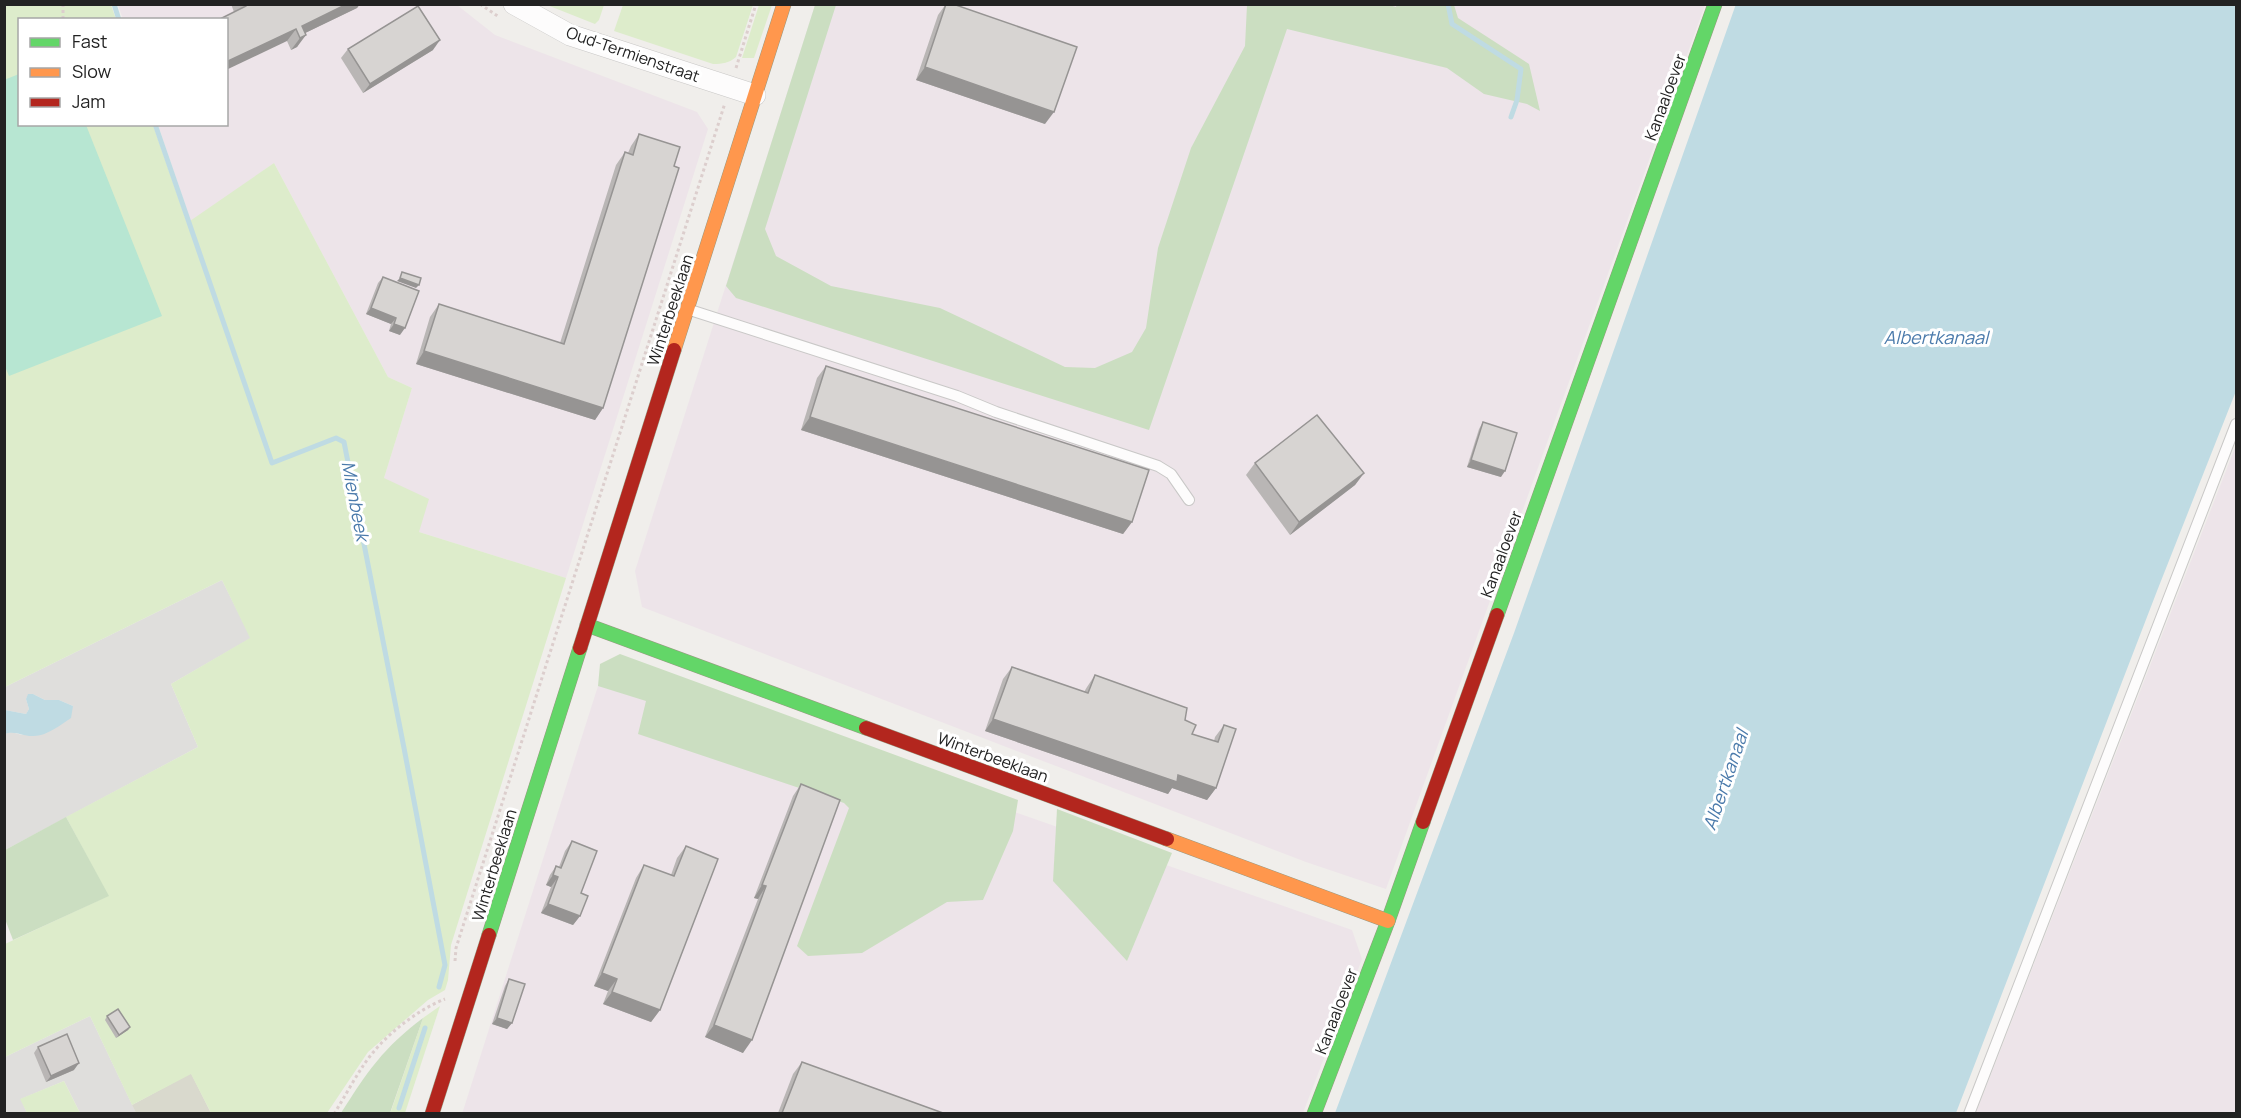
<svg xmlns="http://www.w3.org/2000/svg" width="2241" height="1118" font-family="Manrope,sans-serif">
  <rect width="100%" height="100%" fill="#f0eeeb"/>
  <g fill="#dfdedc">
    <path d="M222,580l29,58 -80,46 27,63 -193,103v-116l6,-2 11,3 51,-29 -14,-6h-14l-12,-6 -5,1 -2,4 3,10 -3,5 -21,-4v-23z"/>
    <path d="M90,1016l46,97h-56l-16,-32 -43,18 6,14 -22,1v-57z"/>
  </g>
  <g fill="#ede4e9">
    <path d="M118,5h339l38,30 202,77 11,17 -142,449 -147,-46 -35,-54 28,-90 -24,-11 -114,-214 -83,59 -33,-97 68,-1v-104l-103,-1z"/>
    <path d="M815,5h890l-319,884 -80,-27 -664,-255 -7,-36z"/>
    <path d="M2236,445v668h-260z"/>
    <path d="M624,681l388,130 340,119 10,29 -59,154 -841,1 136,-428z"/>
  </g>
  <path fill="#d9d9cd" d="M191,1073l20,40h-75l-4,-8z"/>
  <g fill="#ddeccb">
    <path d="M5,5h106l5,14 -96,1v104l133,1 34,98 87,-60 114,214 24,11 -28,90 45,21 -10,33 147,46 -115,367 -3,35 -3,10 -17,10 -60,52 -41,61h-116l-20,-39 -59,31 -42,-89 -85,41v-113l103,-48 -42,-79 132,-70 -27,-63 79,-46 -28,-58 -217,107z"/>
    <path d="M547,5h57l-5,15 -4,4z"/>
    <path d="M623,5v-1l130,1 -17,52c-7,6 -13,7 -23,7l-99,-33z"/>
    <path d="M759,5h13l-18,53h-12z"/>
    <path d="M440,1006l-35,107 -15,1 33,-96z"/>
    <path d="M64,1081l16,32h-53l-7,-14z"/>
  </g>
  <g fill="#cbdec1">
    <path d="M1386,4l10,3 1,-3 57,1 4,13 71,46 11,47 -13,-7 -43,-10 -37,-26 -160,-39 -138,401 -413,-132 -10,-12 89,-281h21l-71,224 11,27 55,30 109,22 125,59 30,1 37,-16 14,-24 12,-80 33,-100 54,-102 2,-41z"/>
    <path d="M620,654l398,146 -5,31 -30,69 -36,2 -85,51 -54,3 -11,-10 52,-138 -5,-5 -206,-69 8,-33 -48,-15 2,-22z"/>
    <path d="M1057,809l115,44 -45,108 -74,-80z"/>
    <path d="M66,817l43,79 -96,44 -8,-21v-69z"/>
    <path d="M423,1018l-33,95h-49c26,-41 42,-65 82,-95z"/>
  </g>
  <path fill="#b7e6d2" d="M19,74l1,50 66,1 76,191 -153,60 -5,-12v-284z"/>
  <g fill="#bfdbe3">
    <path d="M1736,4l500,1v386l-79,200 -201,522h-621l179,-480z"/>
    <path d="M28,694h5l12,6h14l14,6 -2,12c-11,7 -25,19 -39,18 -10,0 -18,-6 -27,-2v-24l21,4 3,-5 -3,-10z"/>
  </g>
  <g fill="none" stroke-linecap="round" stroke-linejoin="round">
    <g stroke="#bfdbe3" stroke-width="5">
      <path d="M114,4l5,16"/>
      <path d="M1448,4l4,20 69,45 -4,31 -6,17"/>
      <path d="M155,124l117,339 64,-25 8,4 60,306 41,217 -6,22"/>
      <path d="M399,1108l26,-80"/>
    </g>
    <g stroke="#c9c8c7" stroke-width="12">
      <g id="lane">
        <path d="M687,309l270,87 39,16 162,54 13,8 18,26"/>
        <path d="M1969,1114l267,-690"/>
      </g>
    </g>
    <g stroke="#c9c8c7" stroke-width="22">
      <path id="street" d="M514,4l56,31 185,60"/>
    </g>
    <g stroke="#999a82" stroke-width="15">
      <g id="fast">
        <path d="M1497,615l218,-611"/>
        <path d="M587,625l279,103"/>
        <path d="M489,935l91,-287"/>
        <path d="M1314,1114l74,-193 35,-99"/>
      </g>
    </g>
    <g stroke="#999a82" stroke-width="15">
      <g id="slow">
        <path d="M674,350l110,-346"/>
        <path d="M1167,839l221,82"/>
      </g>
    </g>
    <g stroke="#999a82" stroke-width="15">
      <g id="jam">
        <path d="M580,648l94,-298"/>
        <path d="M866,728l301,111"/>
        <path d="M1423,822l74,-207"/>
        <path d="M432,1114l57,-179"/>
      </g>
    </g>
    <g stroke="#dccecd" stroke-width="3" stroke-dasharray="3 3" stroke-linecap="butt">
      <path d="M63,4v16"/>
      <path d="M480,4l19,13"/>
      <path d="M736,68l20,-64"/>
      <path d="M455,961l1,-13 269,-845"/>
      <path d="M334,1114c10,-16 19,-33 29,-48 18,-28 52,-55 82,-67"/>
    </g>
    <use href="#lane" stroke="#fdfcfc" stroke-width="10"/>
    <use href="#street" stroke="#fdfcfc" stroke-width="21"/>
    <use href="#fast" stroke="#63d668" stroke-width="14"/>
    <use href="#slow" stroke="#ff974d" stroke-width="14"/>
    <use href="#jam" stroke="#b3261e" stroke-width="14"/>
  </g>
  <g fill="#b9b6b5">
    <path d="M231,4h129l-3,4 -52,25 -8,14 -6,3 -4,-9 -53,-29z"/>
    <path d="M946,4l99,120 -129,-44 22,-65z"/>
    <path d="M348,49l85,1 -70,43 -22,-35z"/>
    <path d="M639,134l35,32 -71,242 -8,12 -179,-56 14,-47 9,-13 121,39 56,-178 9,-13 3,1 3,-7z"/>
    <path d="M383,277l17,58 -11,-4 2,-7 -25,-10 12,-31z"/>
    <path d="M826,366l306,156 -9,12 -322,-104 16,-52z"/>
    <path d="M1483,422l18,55 -34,-10 12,-38z"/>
    <path d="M1255,463l109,10 -9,12 -65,50 -44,-60z"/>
    <path d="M1012,667l72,25 3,-5 8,-12 90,45 7,14 22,7 1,-4 9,-12 -8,63 -9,12 -35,-12 -4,6 -183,-63 18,-52z"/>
    <path d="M801,784l-58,269 -38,-16 53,-138 -4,-1 39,-102z"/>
    <path d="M572,841l9,52 -1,23 -7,9 -32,-12 10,-26 -5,-2 4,-10 6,-9 3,1 6,-16z"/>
    <path d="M686,846l-26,164 -9,12 -48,-18 5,-13 -14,-5 42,-108 8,-13 27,10 6,-17z"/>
    <path d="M509,979l3,44 -5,6 -15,-5 13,-38z"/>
    <path d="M107,1016l23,11 -2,3 -12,8 -11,-18z"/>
    <path d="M38,1047l36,23 -28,12 -12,-29z"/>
    <path d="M802,1062l141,51h-165l15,-39z"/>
  </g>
  <g fill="#969493">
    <path d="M347,4h13l-3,4 -58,28 3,-10z"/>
    <path d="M296,29l-9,12 -61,29v-8z"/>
    <path d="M306,35l-9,12 -6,3 9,-12z"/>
    <path d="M440,40l-7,10 -70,43 7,-9z"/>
    <path d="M925,67l129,45 -9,12 -129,-44z"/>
    <path d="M400,278l19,7 -3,3 -19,-7z"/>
    <path d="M371,308l25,10 -5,6 -25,-10z"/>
    <path d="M394,324l11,4 -5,7 -11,-4z"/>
    <path d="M424,351l179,57 -8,12 -179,-56z"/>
    <path d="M810,417l322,105 -9,12 -322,-104z"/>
    <path d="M1471,460l34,11 -4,6 -34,-10z"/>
    <path d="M1364,473l-9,12 -65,50 9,-13z"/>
    <path d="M993,719l185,56 38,13 -9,12 -35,-12 -4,6 -183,-63z"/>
    <path d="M553,875l5,2 -7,10 -5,-2z"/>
    <path d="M762,885l4,1 -8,13 -4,-1z"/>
    <path d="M548,904l32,12 -7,9 -32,-12z"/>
    <path d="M602,973l15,6 -9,12 -14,-5z"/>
    <path d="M612,992l48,18 -9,12 -48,-18z"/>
    <path d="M497,1018l15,5 -5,6 -15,-5z"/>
    <path d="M714,1025l38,15 -9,13 -38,-16z"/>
    <path d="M130,1027l-2,3 -12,8 3,-3z"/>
    <path d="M79,1063l-5,7 -28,12 5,-6z"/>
  </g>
  <g fill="#d7d4d2" stroke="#969493" stroke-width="1.5">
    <path d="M246,4h101l-45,22 4,9 -6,3 -4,-9 -70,33v-42h-8l28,-14z"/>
    <path d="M946,4h7l124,43 -23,65 -129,-45z"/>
    <path d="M418,6l22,34 -70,44 -22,-35z"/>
    <path d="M639,134l41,13 -6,19 5,2 -76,240 -179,-57 15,-47 125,40 61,-192 8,3z"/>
    <path d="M402,272l19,6 -2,7 -19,-7z"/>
    <path d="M383,277l36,14 -14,37 -11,-4 2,-6 -25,-10z"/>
    <path d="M826,366l323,104 -17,52 -322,-105z"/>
    <path d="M1317,415l47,58 -65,49 -44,-59z"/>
    <path d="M1483,422l34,11 -12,38 -34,-11z"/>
    <path d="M1012,667l76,26 7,-18 92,33 -2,12 11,5 -4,9 26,8 6,-17 12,4 -20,59 -38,-13 -1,7 -184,-63z"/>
    <path d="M801,784l39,16 -88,240 -38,-15 52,-139 -4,-1z"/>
    <path d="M572,841l25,10 -16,42 7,3 -8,20 -32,-12 10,-27 -5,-2 3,-9 5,2z"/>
    <path d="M686,846l32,13 -58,151 -48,-18 5,-13 -15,-6 42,-108 30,11z"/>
    <path d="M509,979l16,5 -13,39 -15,-5z"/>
    <path d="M118,1009l12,18 -11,8 -12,-19z"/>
    <path d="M67,1034l12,29 -28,13 -13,-29z"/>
    <path d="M802,1062l141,51h-161z"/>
  </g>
  <g text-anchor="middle" stroke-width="6" stroke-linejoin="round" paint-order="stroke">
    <g font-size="16" fill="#222" stroke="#fff">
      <text transform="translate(633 54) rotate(19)" y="6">Oud-Termienstraat</text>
      <text transform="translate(1665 97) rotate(-70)" y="6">Kanaaloever</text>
      <text transform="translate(670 310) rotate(-72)" y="6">Winterbeeklaan</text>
      <text transform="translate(1501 554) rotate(-70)" y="6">Kanaaloever</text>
      <text transform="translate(993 757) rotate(20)" y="6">Winterbeeklaan</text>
      <text transform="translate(494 865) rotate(-73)" y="6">Winterbeeklaan</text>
      <text transform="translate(1336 1011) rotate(-69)" y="6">Kanaaloever</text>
    </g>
    <g font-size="18" font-style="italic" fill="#4a7aab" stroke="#fff">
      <text x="1936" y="344">Albertkanaal</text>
      <text transform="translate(355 501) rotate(79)" y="6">Mienbeek</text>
      <text transform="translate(1726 780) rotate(-71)" y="6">Albertkanaal</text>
    </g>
  </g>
  <rect width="2241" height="1118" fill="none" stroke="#222222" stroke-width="12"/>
  <rect x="18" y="18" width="210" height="108" fill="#ffffff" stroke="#a7a7a7" stroke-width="1.5"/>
  <rect x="30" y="38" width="30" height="9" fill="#63d668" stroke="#a7a7a7" stroke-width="1.5"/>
  <text x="72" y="48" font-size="18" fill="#222222">Fast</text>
  <rect x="30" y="68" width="30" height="9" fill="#ff974d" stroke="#a7a7a7" stroke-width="1.5"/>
  <text x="72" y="78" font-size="18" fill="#222222">Slow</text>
  <rect x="30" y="98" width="30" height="9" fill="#b3261e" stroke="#a7a7a7" stroke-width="1.5"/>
  <text x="72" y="108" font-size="18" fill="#222222">Jam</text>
</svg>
